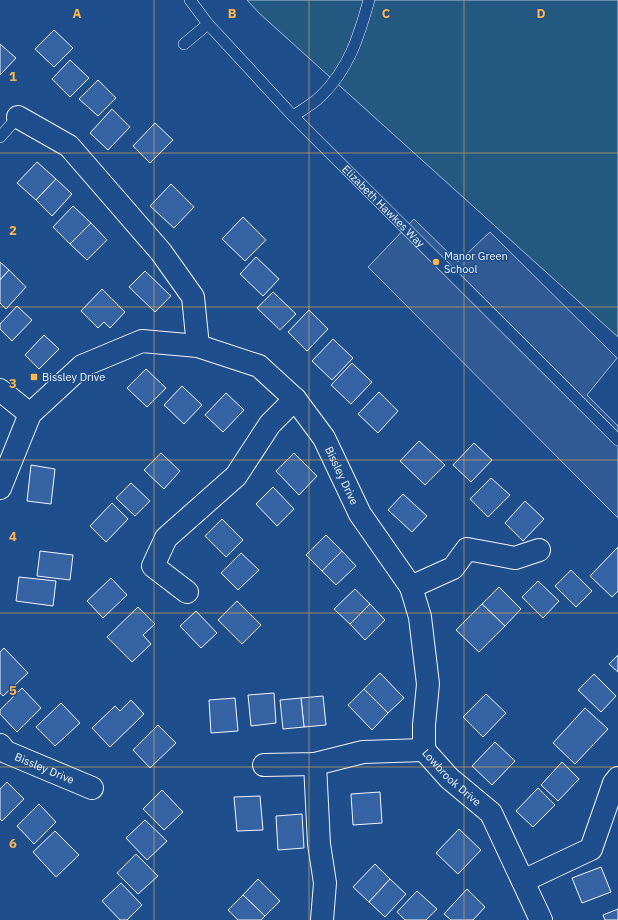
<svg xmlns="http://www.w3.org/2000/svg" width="618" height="920" font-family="'IBM Plex Sans',sans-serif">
  <rect width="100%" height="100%" fill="#1f4e8c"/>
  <path fill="#245a82" stroke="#a8bbd7" d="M247,0h371v337l-359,-324z"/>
  <path fill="#305b95" stroke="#a8bbd7" d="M414,219l44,43 32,-30 127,126 -30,37 31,31v92l-250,-251z"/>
  <g fill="#3563a3" stroke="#f2f6ff">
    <path d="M54,30l19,18 -19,19 -19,-18z"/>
    <path d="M0,44l16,14 -16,17z"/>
    <path d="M70,60l19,18 -19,19 -18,-18z"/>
    <path d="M98,80l18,18 -18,18 -19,-17z"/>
    <path d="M112,109l18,18 -22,23 -18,-17z"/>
    <path d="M155,123l18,17 -23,23 -17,-17z"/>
    <path d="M37,162l19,17 -20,21 -19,-17z"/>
    <path d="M56,179l16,15 -20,22 -16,-16z"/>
    <path d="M171,184l23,23 -20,21 -24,-22z"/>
    <path d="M73,206l18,17 -21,21 -17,-17z"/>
    <path d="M243,217l23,23 -21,21 -23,-22z"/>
    <path d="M91,223l16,17 -20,20 -17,-16z"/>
    <path d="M256,257l23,22 -16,17 -23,-22z"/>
    <path d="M0,262l9,8 -9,10z"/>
    <path d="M9,270l17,17 -20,22 -6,-6v-23z"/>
    <path d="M145,271l26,25 -16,16 -26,-25z"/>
    <path d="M102,289l23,23 -15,16 -6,-6 -6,6 -17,-17z"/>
    <path d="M273,292l23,22 -16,16 -23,-22z"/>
    <path d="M17,306l15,14 -20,21 -12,-12v-5z"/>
    <path d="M309,310l19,19 -21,22 -19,-19z"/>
    <path d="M44,335l15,14 -20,20 -14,-14z"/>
    <path d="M333,339l20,19 -21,22 -20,-19z"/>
    <path d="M352,363l20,19 -21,22 -20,-19z"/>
    <path d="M146,369l20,19 -19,19 -20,-19z"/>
    <path d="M182,386l20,19 -18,19 -20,-19z"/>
    <path d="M379,392l19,19 -20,22 -20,-19z"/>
    <path d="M226,393l18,17 -21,22 -18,-17z"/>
    <path d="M419,441l26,24 -20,20 -25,-24z"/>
    <path d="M474,443l18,17 -21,22 -18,-17z"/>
    <path d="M161,453l19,18 -16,18 -20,-19z"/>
    <path d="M294,453l23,23 -18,19 -23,-24z"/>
    <path d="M31,465l24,4 -4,35 -24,-3z"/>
    <path d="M491,478l19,17 -22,22 -18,-18z"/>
    <path d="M131,483l19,18 -15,15 -19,-18z"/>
    <path d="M273,487l21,22 -17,17 -21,-22z"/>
    <path d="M403,494l24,22 -15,16 -24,-22z"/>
    <path d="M525,501l19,18 -21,22 -18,-18z"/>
    <path d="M112,503l16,16 -22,23 -16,-16z"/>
    <path d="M222,519l21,21 -17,17 -21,-21z"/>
    <path d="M326,535l16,16 -20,20 -16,-16z"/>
    <path d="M618,547v44l-6,6 -22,-21z"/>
    <path d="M40,551l33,4 -3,25 -33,-4z"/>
    <path d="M342,551l14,15 -20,19 -14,-14z"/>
    <path d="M241,553l18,17 -21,20 -17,-17z"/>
    <path d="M571,570l21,21 -16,16 -21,-21z"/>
    <path d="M19,577l37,4 -3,25 -37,-5z"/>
    <path d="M111,578l16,17 -24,23 -16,-17z"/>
    <path d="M538,581l21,20 -16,17 -21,-21z"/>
    <path d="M499,587l22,22 -16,17 -23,-22z"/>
    <path d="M355,589l15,15 -20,20 -16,-15z"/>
    <path d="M237,601l24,24 -19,19 -24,-24z"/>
    <path d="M370,604l15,16 -20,20 -15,-16z"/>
    <path d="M482,604l23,22 -26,26 -23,-22z"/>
    <path d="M138,607l17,17 -12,11 8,9 -19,18 -25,-25z"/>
    <path d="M196,611l21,22 -16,15 -21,-22z"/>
    <path d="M4,648l24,25 -25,23 -3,-3v-41z"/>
    <path d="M618,655v17l-9,-8z"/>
    <path d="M380,673l24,25 -16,15 -24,-24z"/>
    <path d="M594,674l22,22 -15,16 -23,-22z"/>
    <path d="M22,688l19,20 -24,24 -17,-18v-4z"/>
    <path d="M364,689l24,24 -16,17 -24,-25z"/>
    <path d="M274,693l2,30 -25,3 -3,-31z"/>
    <path d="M486,694l20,19 -23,24 -20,-20z"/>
    <path d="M323,696l3,29 -22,2 -3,-29z"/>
    <path d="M235,698l3,33 -27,2 -2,-33z"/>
    <path d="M301,698l3,29 -21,2 -3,-29z"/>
    <path d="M131,700l13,14 -34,33 -18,-19 23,-22 5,5z"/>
    <path d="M61,703l19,20 -25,23 -19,-19z"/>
    <path d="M585,708l23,21 -33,35 -22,-21z"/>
    <path d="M158,725l18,18 -26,25 -17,-18z"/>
    <path d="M495,742l20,19 -23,24 -20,-19z"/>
    <path d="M562,762l17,17 -21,22 -17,-16z"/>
    <path d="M7,782l17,17 -22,22 -2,-2v-30z"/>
    <path d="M538,788l17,17 -22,22 -17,-16z"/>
    <path d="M162,790l21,22 -19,18 -21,-21z"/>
    <path d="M380,792l2,31 -29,2 -2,-31z"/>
    <path d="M260,796l3,34 -26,1 -3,-34z"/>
    <path d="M39,804l17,18 -22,22 -17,-18z"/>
    <path d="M302,814l2,34 -26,2 -2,-34z"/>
    <path d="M145,820l22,21 -20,19 -21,-22z"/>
    <path d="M459,829l22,21 -23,24 -22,-21z"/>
    <path d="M55,831l24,24 -23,22 -23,-25z"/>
    <path d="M136,854l22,22 -20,18 -21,-21z"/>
    <path d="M375,864l15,15 -21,23 -16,-15z"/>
    <path d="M601,867l10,25 -29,11 -10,-25z"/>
    <path d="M258,879l22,22 -15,15 -22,-21z"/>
    <path d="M390,879l16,15 -21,23 -16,-15z"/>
    <path d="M121,883l21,22 -15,15h-7l-18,-19z"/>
    <path d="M467,889l18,18 -12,13h-22l-7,-6z"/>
    <path d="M417,891l20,18 -11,11h-21l-8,-8z"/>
    <path d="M243,895l22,21 -4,4h-23l-10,-10z"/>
    <path d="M618,909v11h-13l-2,-5z"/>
  </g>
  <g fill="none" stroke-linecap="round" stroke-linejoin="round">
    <g stroke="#f2f6ff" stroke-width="12">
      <g id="service">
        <path id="s1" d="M190,0l18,24 85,92 325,324"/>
        <path d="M184,44l24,-20"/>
        <path d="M293,116c9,-6 20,-12 28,-20 28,-27 38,-60 48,-96"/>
        <path d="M0,137l18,-20"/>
      </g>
    </g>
    <g stroke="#f2f6ff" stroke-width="24">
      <g id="minor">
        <path d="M18,117l51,29 92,106 32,45 5,49"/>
        <path d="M0,390l30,24"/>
        <path id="s2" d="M0,488l30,-74 52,-48 60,-25 56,5 61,20 36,33 29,39 36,76 51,73 9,30 8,67 -4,41v25"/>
        <path d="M411,587l42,-19 14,-19 48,9 24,-8"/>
        <path d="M187,592l-34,-26 13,-28 70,-62 34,-52 25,-25"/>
        <path id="s3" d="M0,745l6,7 86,36"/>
        <path id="s4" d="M424,750l25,28 42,35 50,107"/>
        <path d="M315,764l4,80 6,39 -3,37"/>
        <path d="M264,765l51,-1 48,-12 61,-2"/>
        <path d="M523,881l68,-32 23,-66 4,-5"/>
      </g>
    </g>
    <use href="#service" stroke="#1f4e8c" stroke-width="11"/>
    <use href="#minor" stroke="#1f4e8c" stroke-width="22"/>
  </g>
  <path fill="none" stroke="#ffb74d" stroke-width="1" stroke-opacity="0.55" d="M154,0v920M309,0v920M464,0v920M0,153h618M0,307h618M0,460h618M0,613h618M0,767h618"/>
  <g fill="#ffb74d" stroke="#1f4e8c" stroke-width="1.5">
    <circle cx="436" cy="262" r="4"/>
    <rect x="30" y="373" width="8" height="8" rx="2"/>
  </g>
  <g text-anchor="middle" stroke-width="3" stroke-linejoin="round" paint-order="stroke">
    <g font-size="11" fill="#f2f6ff" stroke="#1f4e8c">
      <text dy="4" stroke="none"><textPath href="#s1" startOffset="283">Elizabeth Hawkes Way</textPath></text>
      <text dy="4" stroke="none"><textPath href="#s2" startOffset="475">Bissley Drive</textPath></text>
      <text dy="4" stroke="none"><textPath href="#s3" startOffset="51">Bissley Drive</textPath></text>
      <text dy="4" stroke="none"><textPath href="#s4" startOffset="39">Lowbrook Drive</textPath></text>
    </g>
    <g font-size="11" fill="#f2f6ff" stroke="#1f4e8c" text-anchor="start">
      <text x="444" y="260">Manor Green<tspan x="444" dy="13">School</tspan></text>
      <text x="42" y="381">Bissley Drive</text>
    </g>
  </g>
  <g font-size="13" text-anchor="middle" font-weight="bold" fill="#ffb74d" stroke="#1f4e8c" stroke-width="3" stroke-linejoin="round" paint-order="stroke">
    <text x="77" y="18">A</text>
    <text x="232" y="18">B</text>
    <text x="386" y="18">C</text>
    <text x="541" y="18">D</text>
    <text x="13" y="81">1</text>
    <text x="13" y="235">2</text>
    <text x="13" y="388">3</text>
    <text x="13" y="541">4</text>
    <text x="13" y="695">5</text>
    <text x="13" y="848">6</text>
  </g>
</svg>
